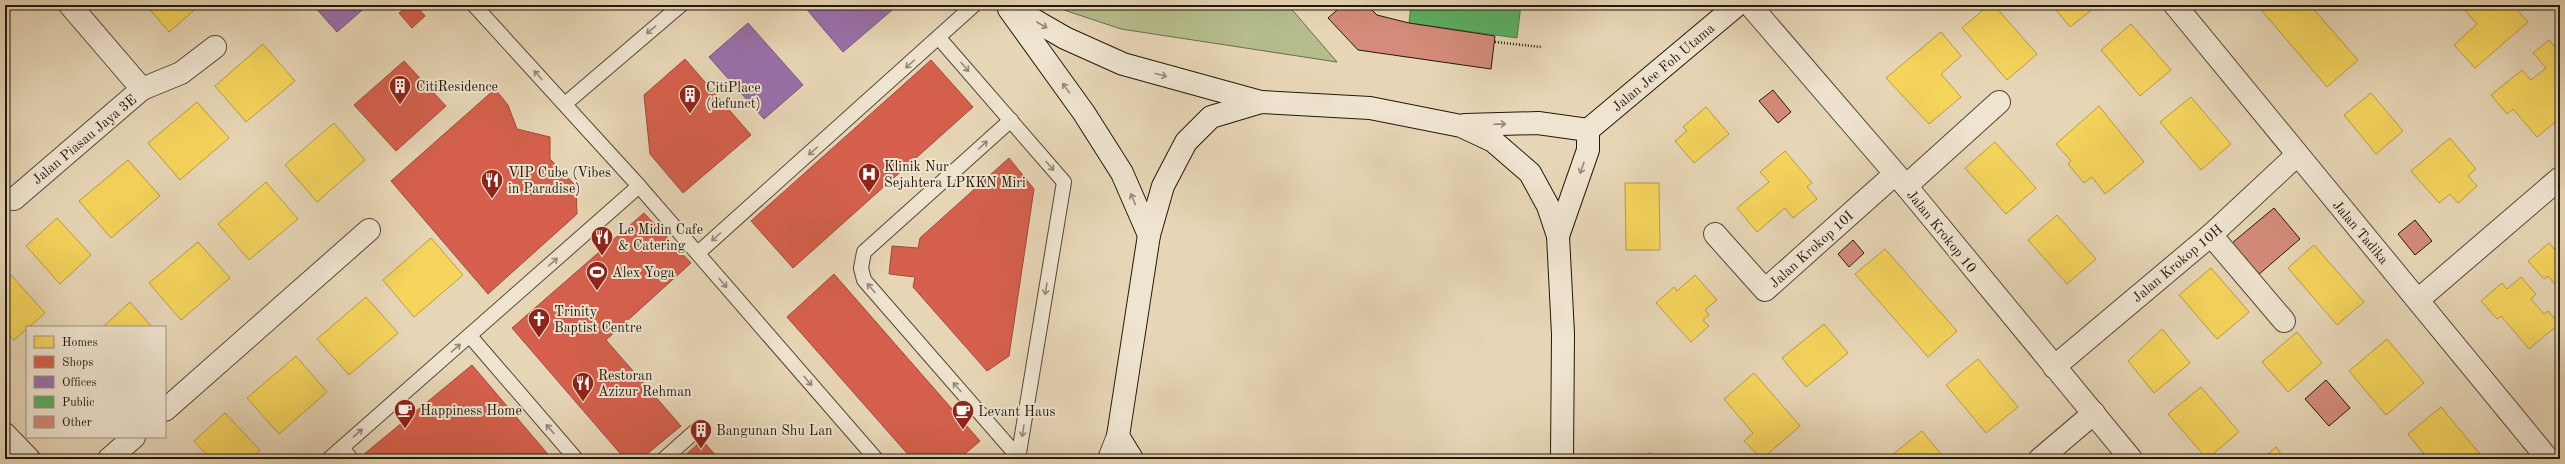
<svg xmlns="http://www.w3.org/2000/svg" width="2565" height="464" font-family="'Old Standard TT',serif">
  <rect width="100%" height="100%" fill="#e7d6b6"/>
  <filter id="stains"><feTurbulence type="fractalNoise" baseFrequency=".005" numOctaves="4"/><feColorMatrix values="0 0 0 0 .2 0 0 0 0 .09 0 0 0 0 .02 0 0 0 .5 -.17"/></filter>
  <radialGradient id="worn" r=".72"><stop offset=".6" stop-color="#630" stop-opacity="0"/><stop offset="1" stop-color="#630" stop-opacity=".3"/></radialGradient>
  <path fill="#b6bd8d" stroke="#6c6a4c" d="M1049,5h239l49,57 -216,-33z"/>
  <g fill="#f6d55c" stroke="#b69c44">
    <path d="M146,5h54l-31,27z"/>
    <path d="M1989,5h5l43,49 -30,26 -45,-52z"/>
    <path d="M2052,5h46l-28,22z"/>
    <path d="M2257,5h53l48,55 -31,27z"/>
    <path d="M2467,5h46l15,17 -53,46 -21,-23 23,-21 -14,-16z"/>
    <path d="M2131,24l40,46 -31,26 -39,-46z"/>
    <path d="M1941,32l20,24 -20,18 20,23 -32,27 -43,-46z"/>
    <path d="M2549,40l11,13v65l-23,19 -24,-28 -6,5 -16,-19 31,-25 9,10 15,-12 -13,-15z"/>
    <path d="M263,44l32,37 -49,41 -31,-36z"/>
    <path d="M2371,93l32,38 -27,23 -32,-39z"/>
    <path d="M2191,97l40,47 -30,26 -41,-48z"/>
    <path d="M197,102l32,36 -49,42 -32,-37z"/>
    <path d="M2099,106l45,56 -39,32 -13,-17 -8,6 -16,-19 3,-3 -15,-17z"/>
    <path d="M1706,107l23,27 -35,29 -19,-22 12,-10 -4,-4z"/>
    <path d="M334,123l31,37 -48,42 -32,-37z"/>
    <path d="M2450,138l26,31 -8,7 9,10 -19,17 -8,-9 -11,9 -28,-32z"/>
    <path d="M1995,142l41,46 -30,26 -41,-46z"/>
    <path d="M1785,151l27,32 -5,4 10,12 -24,19 -8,-10 -28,24 -20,-24 32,-26 -9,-10z"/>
    <path d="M128,160l32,36 -49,42 -32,-37z"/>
    <path d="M266,182l32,37 -49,41 -31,-36z"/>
    <path d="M1625,183h34l1,67h-34z"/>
    <path d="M2057,215l39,44 -29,25 -39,-44z"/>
    <path d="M57,218l34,37 -31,29 -34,-38z"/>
    <path d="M431,238l32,37 -49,42 -31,-37z"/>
    <path d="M198,242l32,36 -49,42 -32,-37z"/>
    <path d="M2549,243l5,6 6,-5v46l-12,-14 -4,3 -16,-18z"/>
    <path d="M2314,245l50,57 -27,23 -49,-57z"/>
    <path d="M1885,249l72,82 -29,26 -73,-83z"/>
    <path d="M2211,268l38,44 -32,27 -38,-44z"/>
    <path d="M11,275l34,38 -31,27 -9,-9v-51z"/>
    <path d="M1695,275l22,25 -12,10 4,5 -6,5 6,6 -18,16 -35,-39 18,-16 3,4z"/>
    <path d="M2521,277l15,17 -5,5 13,15 4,-3 11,13 -30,25 -28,-33 -4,3 -16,-18 21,-18 5,6z"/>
    <path d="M366,297l32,36 -49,42 -32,-36z"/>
    <path d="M130,302l22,25h-49z"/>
    <path d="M1824,324l24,29 -42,34 -24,-29z"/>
    <path d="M2162,329l28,34 -36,30 -26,-32z"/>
    <path d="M2297,332l25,31 -34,29 -26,-30z"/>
    <path d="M2387,339l37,44 -38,32 -37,-44z"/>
    <path d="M296,356l31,36 -48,42 -32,-36z"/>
    <path d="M1978,359l40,48 -32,26 -40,-48z"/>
    <path d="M1754,373l46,53 -38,33 -18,-18 9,-8 -29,-34z"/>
    <path d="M2201,387l38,45 -32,27 -39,-45z"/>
    <path d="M2441,407l43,52h-56l-20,-25z"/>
    <path d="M225,413l35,37 -10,9h-39l-17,-18z"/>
    <path d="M1922,431l23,28h-58z"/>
    <path d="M2276,447l9,12h-23z"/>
    <path d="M1650,452l6,7h-15z"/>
  </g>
  <g fill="#d6604d" stroke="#a04a3a">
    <path d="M409,5h7l9,11 -13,12 -13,-15z"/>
    <path d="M685,59l66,76 -68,58 -33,-39 -6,-59z"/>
    <path d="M931,60l42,47 -180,161 -42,-47z"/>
    <path d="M404,61l42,45 -50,45 -42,-46z"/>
    <path d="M495,89l13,16 9,24 33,8v22l26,27 1,28 -89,80 -97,-113z"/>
    <path d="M1009,158l25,31 -25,167 -22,15 -74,-84 2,-10 -26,-3 3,-28 26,2 2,-10z"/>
    <path d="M644,213l47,50 -85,77 75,86 -40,33h-16l-113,-131z"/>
    <path d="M834,274l146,167 -21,18h-47l-125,-142z"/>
    <path d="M472,365l80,94h-186l-3,-4z"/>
    <path d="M702,440l17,19h-38z"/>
  </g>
  <g fill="#9970ab" stroke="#75567b">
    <path d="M313,5h55l-31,27z"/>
    <path d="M803,5h95l-55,47z"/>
    <path d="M748,23l55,62 -39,34 -55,-62z"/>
  </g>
  <path fill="#5aae61" stroke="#498148" d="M1411,5h110l-4,33 -108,-15z"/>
  <g fill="#d48b79" stroke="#22180c">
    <path d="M1343,5h24l10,10 32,8 86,13 -4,33 -133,-19 -30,-32z"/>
    <path d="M1773,90l18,22 -13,11 -19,-22z"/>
    <path d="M2274,208l26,31 -42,36 -26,-32z"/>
    <path d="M2415,220l17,21 -17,14 -17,-21z"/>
    <path d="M1853,240l11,13 -15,14 -11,-13z"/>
    <path d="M2326,380l24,28 -21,18 -24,-27z"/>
  </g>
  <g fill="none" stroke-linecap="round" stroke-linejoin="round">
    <g stroke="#534836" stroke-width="16">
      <g id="lane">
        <path d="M474,5l165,181 237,273"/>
        <path d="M939,38l125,144 -46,277"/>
        <path d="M565,104l116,-99"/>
        <path d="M1011,120l-147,132 -3,16 3,12 155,178"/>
        <path d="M698,253l276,-248"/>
        <path d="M470,336l106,123"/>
        <path d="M342,448l9,11"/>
        <path d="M329,459l310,-273"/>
        <path d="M664,459l36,-32"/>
      </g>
    </g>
    <g stroke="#534836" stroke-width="24">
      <g id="street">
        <path d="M1750,5l156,181 225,273"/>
        <path d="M2175,5l373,454"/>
        <path d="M142,89l39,-16 34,-26"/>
        <path d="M1906,186l93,-84"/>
        <path d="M14,199l128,-110 -72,-84"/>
        <path d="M1715,234l50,56 130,-116"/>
        <path d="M2211,235l73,86"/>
        <path d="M2418,300l142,-122"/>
        <path d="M2054,367l157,-132 86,-80"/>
        <path d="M165,410l204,-180"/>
        <path d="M5,434l24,25"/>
        <path d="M109,459l25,-22"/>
        <path d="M1109,459l9,-23"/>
        <path d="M2040,459l54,-46"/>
      </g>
    </g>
    <g stroke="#22180c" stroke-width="24">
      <g id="secondary">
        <path d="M1008,5l57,33 58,26 138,38"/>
        <path d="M1009,9l75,104 38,60 27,62"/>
        <path d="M1465,125l73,-2 50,7"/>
        <path d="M1588,130l149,-125"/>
        <path d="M1558,236l30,-86v-20"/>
        <path d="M1132,459l-14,-23 31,-201 14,-49 23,-44 25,-25 50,-15 109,6 91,18 32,15 37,32 18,33 10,30 5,98 -1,125"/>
      </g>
    </g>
    <path stroke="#22180c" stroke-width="2.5" stroke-dasharray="1 2" stroke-linecap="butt" d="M1495,42l46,5"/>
    <use href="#lane" stroke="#efe4d0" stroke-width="14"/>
    <use href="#street" stroke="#efe4d0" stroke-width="22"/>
    <use href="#secondary" stroke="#efe4d0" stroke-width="22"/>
  </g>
  <defs><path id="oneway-shaft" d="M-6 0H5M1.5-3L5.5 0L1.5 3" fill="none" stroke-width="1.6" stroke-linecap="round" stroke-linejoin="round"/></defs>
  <g stroke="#938878">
    <use href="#oneway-shaft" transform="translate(1042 25) rotate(30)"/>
    <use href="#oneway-shaft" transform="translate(651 30) rotate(140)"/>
    <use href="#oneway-shaft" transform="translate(910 64) rotate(138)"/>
    <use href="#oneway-shaft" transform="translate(965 67) rotate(49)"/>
    <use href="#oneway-shaft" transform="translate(538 75) rotate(-132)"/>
    <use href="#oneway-shaft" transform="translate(1161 75) rotate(15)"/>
    <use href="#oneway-shaft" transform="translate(1066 88) rotate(-126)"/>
    <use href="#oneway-shaft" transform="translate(1500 124) rotate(-2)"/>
    <use href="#oneway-shaft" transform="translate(983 145) rotate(-42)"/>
    <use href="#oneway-shaft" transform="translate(813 151) rotate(138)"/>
    <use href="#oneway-shaft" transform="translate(1050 166) rotate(49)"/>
    <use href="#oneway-shaft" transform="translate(1582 168) rotate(109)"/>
    <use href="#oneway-shaft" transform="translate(1133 199) rotate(-113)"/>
    <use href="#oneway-shaft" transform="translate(716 237) rotate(138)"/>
    <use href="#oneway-shaft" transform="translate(553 262) rotate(-42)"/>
    <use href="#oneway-shaft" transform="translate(723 283) rotate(49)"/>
    <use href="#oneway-shaft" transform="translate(871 288) rotate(-131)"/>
    <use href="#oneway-shaft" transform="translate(1046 289) rotate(99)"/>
    <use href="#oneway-shaft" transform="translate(456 348) rotate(-41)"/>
    <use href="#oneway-shaft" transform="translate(808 381) rotate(49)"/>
    <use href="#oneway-shaft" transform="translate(957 387) rotate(-131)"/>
    <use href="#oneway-shaft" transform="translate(550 429) rotate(-131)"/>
    <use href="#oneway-shaft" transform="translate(1023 431) rotate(99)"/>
    <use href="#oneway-shaft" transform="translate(358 433) rotate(-41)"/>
  </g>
  <defs>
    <g id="building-pin" transform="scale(1.15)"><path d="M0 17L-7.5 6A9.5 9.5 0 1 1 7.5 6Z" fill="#8f2418" stroke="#efe4d0"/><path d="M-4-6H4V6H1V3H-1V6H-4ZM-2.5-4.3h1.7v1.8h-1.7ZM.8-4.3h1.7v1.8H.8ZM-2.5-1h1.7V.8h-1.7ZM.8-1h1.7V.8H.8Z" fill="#fff"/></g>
    <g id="hospital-pin" transform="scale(1.15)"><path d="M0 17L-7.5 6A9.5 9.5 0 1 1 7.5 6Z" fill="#8f2418" stroke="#efe4d0"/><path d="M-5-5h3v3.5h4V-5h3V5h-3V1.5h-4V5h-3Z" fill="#fff"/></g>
    <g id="restaurant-pin" transform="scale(1.15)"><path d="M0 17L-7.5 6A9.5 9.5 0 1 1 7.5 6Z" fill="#8f2418" stroke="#efe4d0"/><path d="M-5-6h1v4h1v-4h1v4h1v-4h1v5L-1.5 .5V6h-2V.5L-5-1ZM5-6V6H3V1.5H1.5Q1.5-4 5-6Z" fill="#fff"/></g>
    <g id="stadium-pin" transform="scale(1.15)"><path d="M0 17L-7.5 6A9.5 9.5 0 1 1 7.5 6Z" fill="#8f2418" stroke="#efe4d0"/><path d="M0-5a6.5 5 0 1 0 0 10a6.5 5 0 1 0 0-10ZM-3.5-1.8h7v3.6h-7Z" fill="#fff"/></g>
    <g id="church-pin" transform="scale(1.15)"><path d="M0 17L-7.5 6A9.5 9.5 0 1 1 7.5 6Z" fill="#8f2418" stroke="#efe4d0"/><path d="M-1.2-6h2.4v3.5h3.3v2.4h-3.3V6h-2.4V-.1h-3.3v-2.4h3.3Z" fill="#fff"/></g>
    <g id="cafe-pin" transform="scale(1.15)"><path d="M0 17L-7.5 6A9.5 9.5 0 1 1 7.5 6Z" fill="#8f2418" stroke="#efe4d0"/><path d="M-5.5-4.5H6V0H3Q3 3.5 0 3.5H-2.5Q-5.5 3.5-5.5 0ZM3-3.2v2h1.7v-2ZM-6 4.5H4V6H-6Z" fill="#fff"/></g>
  </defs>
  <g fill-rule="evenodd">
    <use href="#building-pin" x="400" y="86"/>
    <use href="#building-pin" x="690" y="95"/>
    <use href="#hospital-pin" x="869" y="174"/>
    <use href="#restaurant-pin" x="492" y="180"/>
    <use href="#restaurant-pin" x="602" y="237"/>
    <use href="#stadium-pin" x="597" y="272"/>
    <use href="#church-pin" x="539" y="319"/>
    <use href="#restaurant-pin" x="583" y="383"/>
    <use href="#cafe-pin" x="405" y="410"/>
    <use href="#cafe-pin" x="963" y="411"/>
    <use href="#building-pin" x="701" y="430"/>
  </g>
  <g text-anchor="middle" stroke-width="4" stroke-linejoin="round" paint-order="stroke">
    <g font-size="14" fill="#22180c" stroke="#efe4d0">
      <text transform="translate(1663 67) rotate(-40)" y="5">Jalan Jee Foh Utama</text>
      <text transform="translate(84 139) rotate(-40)" y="5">Jalan Piasau Jaya 3E</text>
      <text transform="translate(1942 231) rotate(51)" y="5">Jalan Krokop 10</text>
      <text transform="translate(2361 232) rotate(50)" y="5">Jalan Tadika</text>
      <text transform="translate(1811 249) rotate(-42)" y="5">Jalan Krokop 10I</text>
      <text transform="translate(2177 263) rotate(-40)" y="5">Jalan Krokop 10H</text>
    </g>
    <g font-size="14" fill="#22180c" stroke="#efe4d0" text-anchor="start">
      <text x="416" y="91">CitiResidence</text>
      <text x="706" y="92">CitiPlace<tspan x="706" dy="16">(defunct)</tspan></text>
      <text x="884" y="171">Klinik Nur<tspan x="884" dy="16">Sejahtera LPKKN Miri</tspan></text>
      <text x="508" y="177">VIP Cube (Vibes<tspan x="508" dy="16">in Paradise)</tspan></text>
      <text x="618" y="234">Le Midin Cafe<tspan x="618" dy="16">&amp; Catering</tspan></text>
      <text x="612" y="277">Alex Yoga</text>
      <text x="554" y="316">Trinity<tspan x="554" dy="16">Baptist Centre</tspan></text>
      <text x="598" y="380">Restoran<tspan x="598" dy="16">Azizur Rehman</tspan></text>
      <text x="420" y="415">Happiness Home</text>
      <text x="978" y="416">Levant Haus</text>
      <text x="716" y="435">Bangunan Shu Lan</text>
    </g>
  </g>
  <rect width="2565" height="464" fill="none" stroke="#e7d6b6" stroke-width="20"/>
  <rect x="6" y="6" width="2553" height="452" fill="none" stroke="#22180c" stroke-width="2"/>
  <rect x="10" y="10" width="2545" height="444" fill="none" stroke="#22180c"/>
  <rect x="26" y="326" width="140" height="112" fill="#efe4d0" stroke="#9d9282"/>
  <rect x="34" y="336" width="20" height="12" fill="#f6d55c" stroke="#9d9282"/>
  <text x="62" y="346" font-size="12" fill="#22180c">Homes</text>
  <rect x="34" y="356" width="20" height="12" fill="#d6604d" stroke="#9d9282"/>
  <text x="62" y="366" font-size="12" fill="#22180c">Shops</text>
  <rect x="34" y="376" width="20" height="12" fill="#9970ab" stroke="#9d9282"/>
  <text x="62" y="386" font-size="12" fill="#22180c">Offices</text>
  <rect x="34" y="396" width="20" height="12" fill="#5aae61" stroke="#9d9282"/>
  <text x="62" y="406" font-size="12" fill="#22180c">Public</text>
  <rect x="34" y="416" width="20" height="12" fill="#d48b79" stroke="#9d9282"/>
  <text x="62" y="426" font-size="12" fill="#22180c">Other</text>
  <rect width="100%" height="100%" filter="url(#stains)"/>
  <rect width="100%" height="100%" fill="url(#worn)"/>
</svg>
